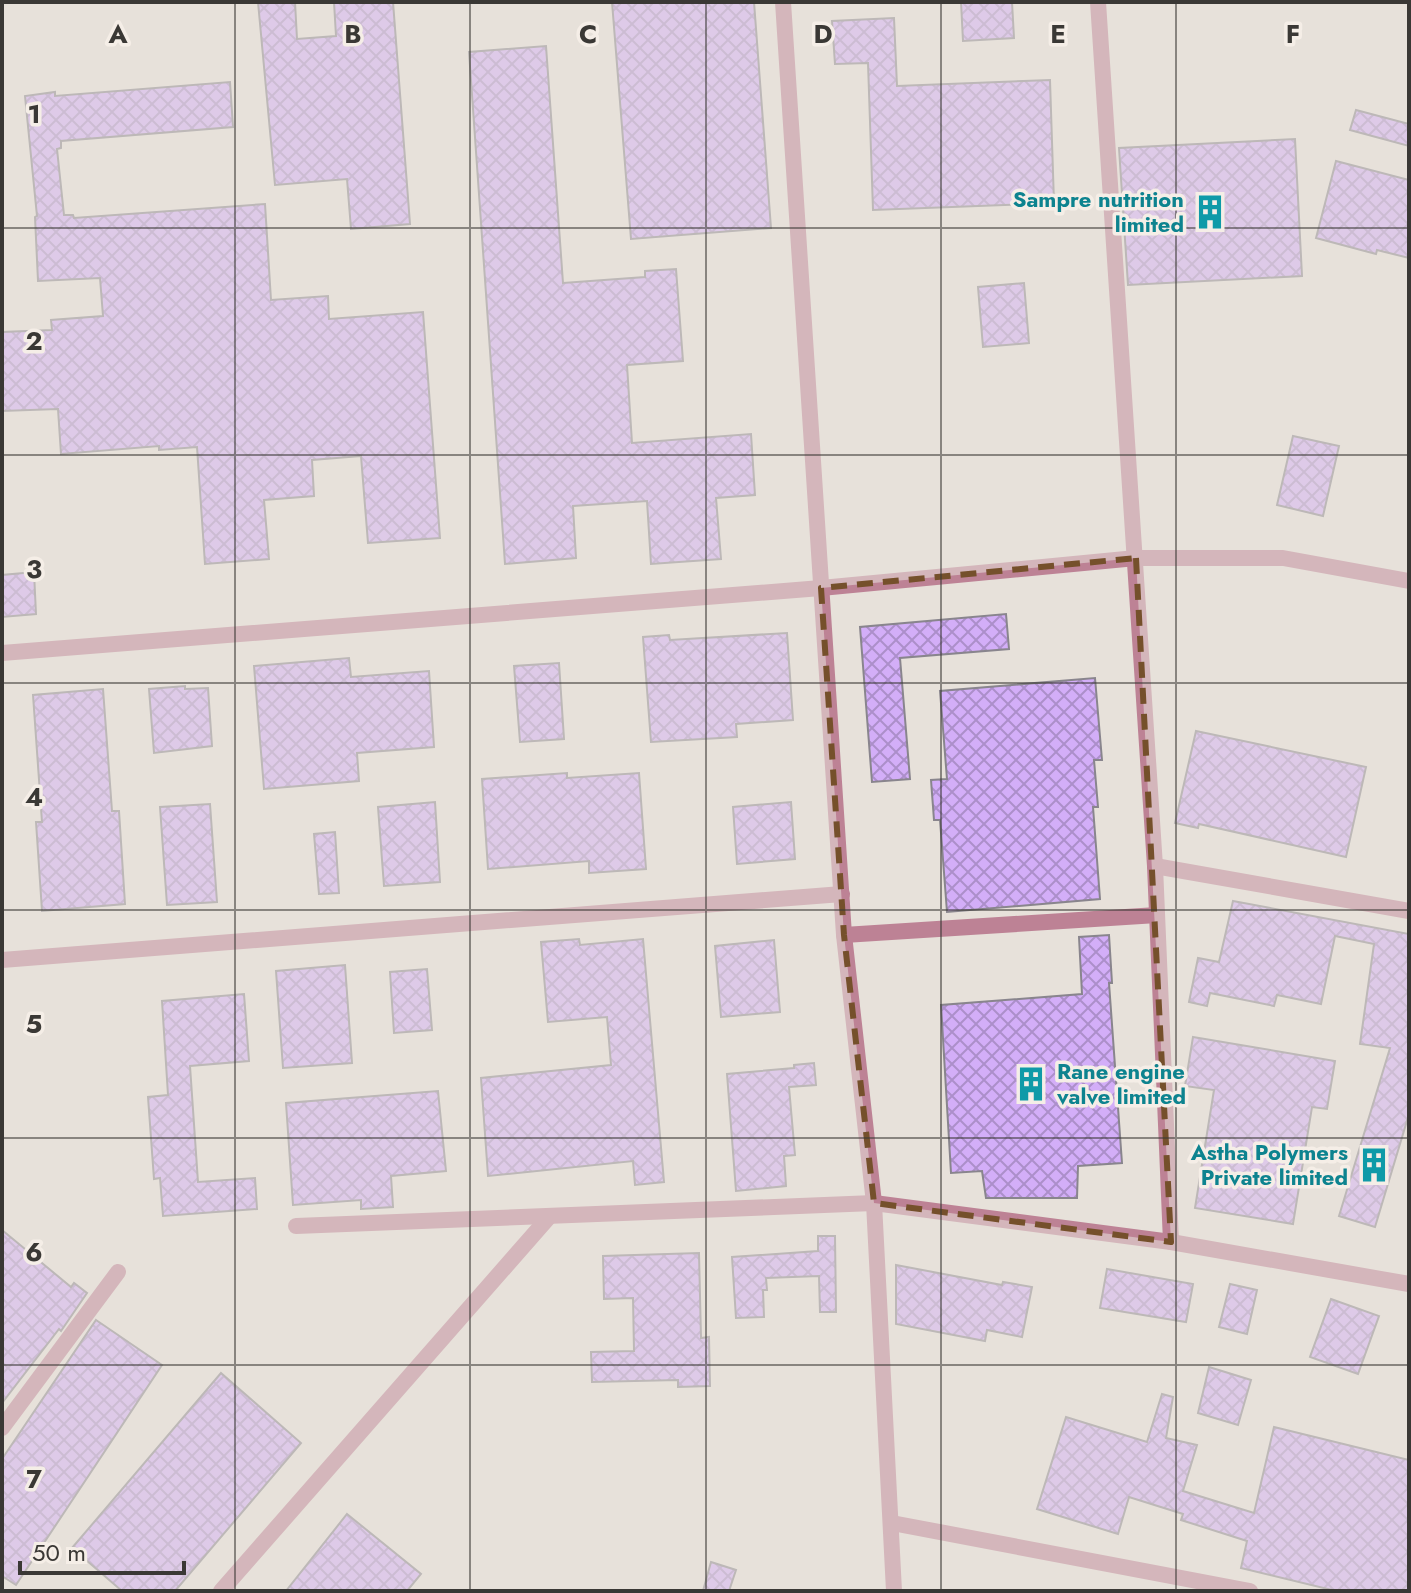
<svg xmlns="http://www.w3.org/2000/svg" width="1411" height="1593" font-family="Jost,sans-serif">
  <defs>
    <pattern id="building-cross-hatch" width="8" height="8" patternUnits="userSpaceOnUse" patternTransform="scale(2)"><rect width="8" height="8" fill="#d3aef8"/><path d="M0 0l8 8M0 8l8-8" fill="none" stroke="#ac8fca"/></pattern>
  </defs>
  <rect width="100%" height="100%" fill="#e7e1da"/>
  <g fill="url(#building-cross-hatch)" stroke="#89858d" stroke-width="2">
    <path d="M258,2h37l2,37 39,-3 -2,-34h59l17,222 -59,5 -4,-50 -72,6z"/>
    <path d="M612,2h142l17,226 -140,11z"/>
    <path d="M961,2h51l2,36 -51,3z"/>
    <path d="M894,18l3,68 153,-6 4,123 -181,7 -5,-147 -33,1 -3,-43z"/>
    <path d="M546,46l17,237 82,-6v-6l31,-2 7,92 -56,4 5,78 119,-9 4,61 -39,3 5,61 -70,5 -4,-63 -74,5 3,52 -71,6 -36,-512z"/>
    <path d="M230,82l3,45 -172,14v7l-4,1 7,66h9l1,3 191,-14 6,96 57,-4 1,23 94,-7 17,226 -72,5 -7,-87 -49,4 2,36 -50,4 5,59 -64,5 -8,-117 -38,3v-4l-98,8 -3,-45 -56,2v-79l50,-2 -1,-10 52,-4 -3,-38 -62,3 -3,-64 2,-1 -12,-120 30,-4v4z"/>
    <path d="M1356,110l53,14v22l-59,-16z"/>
    <path d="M1295,139l7,137 -174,9 -9,-137z"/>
    <path d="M1336,161l73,19v78l-32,-8 -1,4 -60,-16z"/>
    <path d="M1024,283l5,60 -46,4 -5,-60z"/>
    <path d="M1293,436l46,10 -16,70 -46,-11z"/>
    <path d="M34,572l2,42 -34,3v-42z"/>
    <path d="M1006,614l3,35 -109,9 10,121 -38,3 -12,-155z"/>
    <path d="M787,633l6,87 -57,4 1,13 -86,5 -8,-105 26,-2 1,5z"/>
    <path d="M349,658l2,19 78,-6 5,76 -77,6 2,28 -95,8 -10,-123z"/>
    <path d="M559,663l5,76 -44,3 -6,-76z"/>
    <path d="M1095,678l7,82h-8l4,47h-5l7,92 -153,13 -7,-92h-6l-3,-40 16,-1 -7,-88z"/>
    <path d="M185,686v3l23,-1 4,58 -58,7 -5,-64z"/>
    <path d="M103,689l9,122h7l6,93 -83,7 -6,-89h6l-9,-127z"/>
    <path d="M1196,731l170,36 -20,90 -147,-33 -1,4 -23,-5z"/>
    <path d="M567,773v5l72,-5 7,96 -57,4v-12l-101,8 -6,-90z"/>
    <path d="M435,802l5,80 -56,4 -6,-79z"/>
    <path d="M791,802l4,57 -58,5 -4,-57z"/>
    <path d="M210,804l7,98 -50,3 -7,-98z"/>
    <path d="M335,832l4,61 -20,1 -5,-60z"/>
    <path d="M1233,901l176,33v180l-34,113 -36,-11 51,-168 -30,-4 14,-100 -39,-8 -14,68 -44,-9 -3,11 -64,-13 -3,13 -18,-4 9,-44 21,4z"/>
    <path d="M1109,935l3,48h-3l13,180 -44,3 -1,32h-91l-4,-27 -31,2 -10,-168 141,-11 -3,-57z"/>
    <path d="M579,939l1,6 63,-6 21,243 -29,3 -2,-24 -145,15 -7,-98 130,-13 -4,-48 -59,5 -7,-80z"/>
    <path d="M774,940l6,72 -59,5 -6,-71z"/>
    <path d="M345,965l7,98 -69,5 -7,-97z"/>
    <path d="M427,969l5,61 -38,3 -4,-61z"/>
    <path d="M244,994l5,67 -59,5 8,116 57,-4 2,31 -94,7 -3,-38 -6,1 -6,-82 20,-2 -6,-94z"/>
    <path d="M1193,1037l142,24 -8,48 -15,-2 -19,117 -98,-16 19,-118 -29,-4z"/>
    <path d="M814,1063l2,22 -27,2 6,68 -11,1 2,30 -50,5 -9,-117 67,-6v-3z"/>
    <path d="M438,1091l8,80 -55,5 2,31 -32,2v-9l-68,5 -7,-102z"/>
    <path d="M2,1230l69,57 3,-4 13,10 -26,38 -2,-2 -57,74z"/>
    <path d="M818,1236h17l1,76h-16l-1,-36 -53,2 1,12h-4l1,27 -28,1 -4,-61 86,-6z"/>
    <path d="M699,1253l2,85 8,-1 1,49 -32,1v-7l-86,2 -1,-30 43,-1 -1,-53 -29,1 -1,-43z"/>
    <path d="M896,1265l106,20 1,-3 29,5 -10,50 -35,-7 -2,11 -89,-17z"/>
    <path d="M1107,1269l86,15 -7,38 -86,-14z"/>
    <path d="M1230,1284l27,6 -10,44 -28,-7z"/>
    <path d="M1331,1299l48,17 -21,58 -48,-17z"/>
    <path d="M96,1320l66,45 -146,220 -14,-9v-117z"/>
    <path d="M1209,1367l42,13 -13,45 -40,-12z"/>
    <path d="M221,1373l80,70 -126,148h-53l-50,-43z"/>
    <path d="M1162,1394l11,3 -7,41 31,7 -14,46 71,22 20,-86 135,33v131h-73l-95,-23 6,-27 -66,-21 2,-6 -54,-17 -11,37 -81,-25 29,-92 81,25z"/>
    <path d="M347,1514l74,60 -14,17h-121z"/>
    <path d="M711,1562l25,8 -7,21h-26z"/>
  </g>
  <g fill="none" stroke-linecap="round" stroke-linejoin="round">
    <g stroke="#bd8295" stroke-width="16">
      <path d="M783,2l61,933 30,268 20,388"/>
      <path d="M1098,2l57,864 16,376"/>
      <path d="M2,653l819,-65 315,-30h147l126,23"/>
      <path d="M1155,866l254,45"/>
      <path d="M844,935l313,-20"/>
      <path d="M2,960l840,-66"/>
      <path d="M296,1226l578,-23 297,39 238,42"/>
      <path d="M2,1428l116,-156"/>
      <path d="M892,1523l358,68"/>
      <path d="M221,1591l328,-374"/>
    </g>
  </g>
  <path d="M0 0H1411V1593H0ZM1136,558l35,684 -297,-39 -30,-268 -23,-347z" fill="#e7e1da" fill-opacity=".55" fill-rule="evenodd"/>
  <path fill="none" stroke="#75502b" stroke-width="6" stroke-dasharray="16 10" stroke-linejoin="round" d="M1136,558l35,684 -297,-39 -30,-268 -23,-347z"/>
  <path fill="none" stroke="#3a3835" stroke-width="2" stroke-opacity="0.55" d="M235,2v1589M470,2v1589M706,2v1589M941,2v1589M1176,2v1589M2,228h1407M2,455h1407M2,683h1407M2,910h1407M2,1138h1407M2,1365h1407"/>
  <defs>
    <g id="building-bare" transform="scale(2.76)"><path d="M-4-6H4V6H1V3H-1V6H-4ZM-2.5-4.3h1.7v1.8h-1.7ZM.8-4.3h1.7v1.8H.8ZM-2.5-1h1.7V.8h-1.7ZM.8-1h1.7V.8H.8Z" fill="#0f9aa8" stroke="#f5eee7" stroke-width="2.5" paint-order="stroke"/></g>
  </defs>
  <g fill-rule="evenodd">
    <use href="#building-bare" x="1210" y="212"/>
    <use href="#building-bare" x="1031" y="1084"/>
    <use href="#building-bare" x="1374" y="1165"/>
  </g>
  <g text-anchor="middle" stroke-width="7" stroke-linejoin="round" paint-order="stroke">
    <g font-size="22" font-weight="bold" fill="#0d838f" stroke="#f5eee7" text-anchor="end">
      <text x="1184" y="207">Sampre nutrition<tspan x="1184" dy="25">limited</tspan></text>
      <text x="1057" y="1079" text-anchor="start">Rane engine<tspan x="1057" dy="25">valve limited</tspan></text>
      <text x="1348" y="1160">Astha Polymers<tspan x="1348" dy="25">Private limited</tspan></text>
    </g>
  </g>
  <g font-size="26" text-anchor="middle" font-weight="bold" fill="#3a3835" stroke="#f5eee7" stroke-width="7" stroke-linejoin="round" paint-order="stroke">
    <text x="118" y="43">A</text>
    <text x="353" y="43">B</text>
    <text x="588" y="43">C</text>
    <text x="823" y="43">D</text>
    <text x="1058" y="43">E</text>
    <text x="1293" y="43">F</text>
    <text x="34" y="123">1</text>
    <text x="34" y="350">2</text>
    <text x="34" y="578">3</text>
    <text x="34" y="806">4</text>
    <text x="34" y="1033">5</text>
    <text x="34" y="1261">6</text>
    <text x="34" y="1488">7</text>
  </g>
  <rect width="1411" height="1593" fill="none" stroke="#3a3835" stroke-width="8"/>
  <path d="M20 1561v12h164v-12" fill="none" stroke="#3a3835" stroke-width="4"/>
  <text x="32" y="1561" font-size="24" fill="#3a3835" stroke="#f5eee7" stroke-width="6" paint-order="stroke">50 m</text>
</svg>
